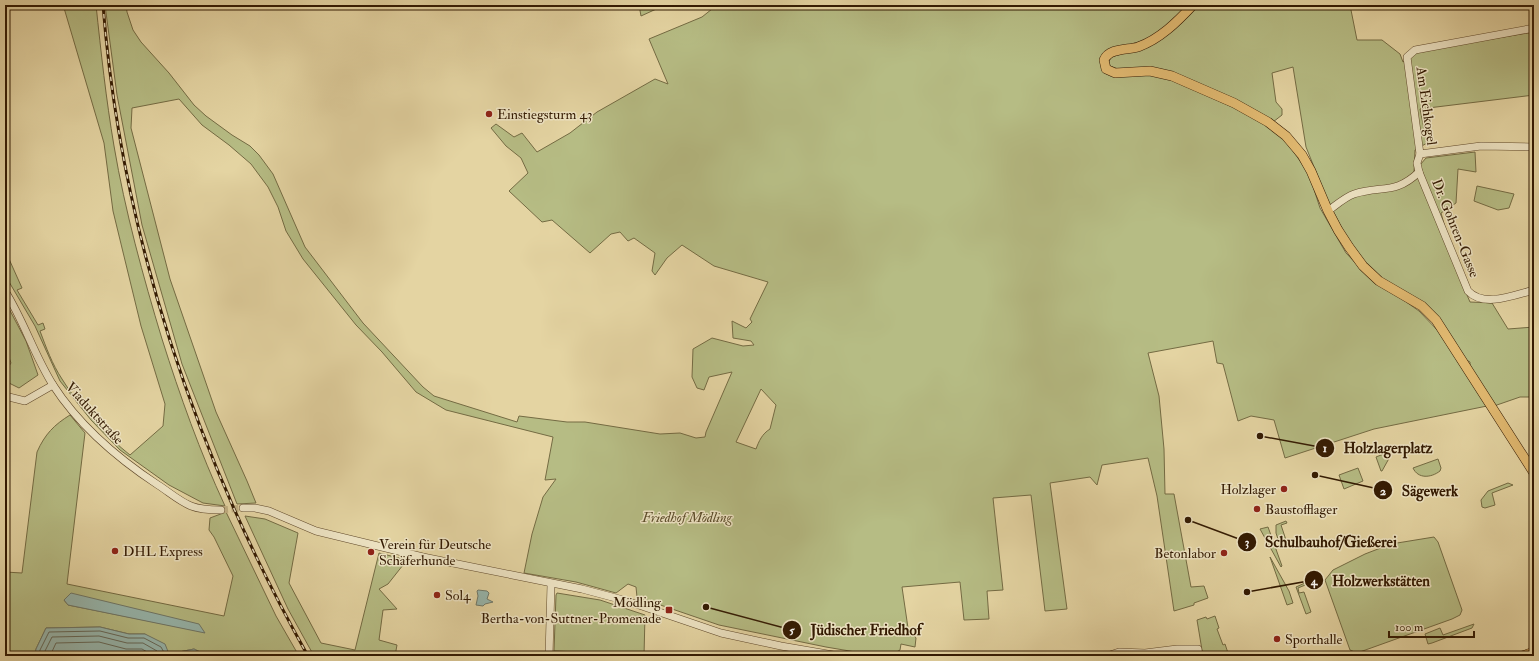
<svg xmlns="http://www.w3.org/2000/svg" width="1539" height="661" font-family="'IM FELL Double Pica',serif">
  <rect width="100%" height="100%" fill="#e4d4a2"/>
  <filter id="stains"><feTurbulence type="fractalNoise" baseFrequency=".005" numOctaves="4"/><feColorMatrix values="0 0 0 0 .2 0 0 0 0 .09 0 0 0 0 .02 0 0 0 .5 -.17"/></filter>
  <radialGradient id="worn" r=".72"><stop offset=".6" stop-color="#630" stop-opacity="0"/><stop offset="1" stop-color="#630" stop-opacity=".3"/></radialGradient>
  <g fill="#b6bc84" stroke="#746b43" fill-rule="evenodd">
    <path d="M60,5h36c5,47 10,94 18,141 11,65 29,130 48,193 18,57 38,113 63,167l-22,-3 -34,-18 -49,-35 -29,-30 -31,-39 -25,-55 -30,-51v-25l17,38 -5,2 21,35 5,-2 2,6 -5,2c6,16 12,33 22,48 15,25 45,58 68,76l33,-29 2,-22 -24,-78 -28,-115 -9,-68 -40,-135z"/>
    <path d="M105,5h21l1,7 6,18 8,12 28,31 25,32 12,11 26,19 18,11 9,9 14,19 32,73 58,76 60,64 11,9 83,26 2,-6 48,6h18l75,12 20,-1 16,5 9,-1 1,-5 26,-60 -23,5 -5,13 -7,-2 -5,-11 1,-28 19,-11 31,8 11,-1 -3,-4 -18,-3 -1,-17 14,7 6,-6 -2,-3 18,-37 -54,-16 -32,-21 -15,13 -12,17 -3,-4 3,-18 -21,-15 -6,3 -8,-9 -9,2 -21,19 -38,-33 -10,2 -33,-31 19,-18 -7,-15 -15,-12 -15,-18 5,-4 18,13 8,-4 15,19 33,-19 27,-21 58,-33 13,5 -19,-45 53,-22 15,-12h472l-16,16 -24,18 -44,13v21l6,3 27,-3 25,3 74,33 31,17 16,12 25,36 11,34 26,45 19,20 54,38 22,23 46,72 -113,23 -89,29 -11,-38 -23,-4 -13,5 -15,-57 -6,-1 -4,-22 -65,12 11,43 5,53 1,45h9l17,93 13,-1 4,12 -14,5v2l-20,6 -17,-115 -9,-38 -46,7 -5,20 -7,-8 -40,6 17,126 -22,2 -14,-116 -38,3 10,92 -16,1 2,28 -25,1 -4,-38 -58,5 6,41 8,10 -1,9 -14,-3 -1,6 -7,4 -13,-2 -1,4 -53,-9 -107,-22 -82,-28 -1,-10 -8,-3 -12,9 -40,-11 -52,-9 8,-39 11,-37 13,-18 -11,1 8,-43 -107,-27 -30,-18 -34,-40 -26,-27 -53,-66 -17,-28 -8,-24 -10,-20 -17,-23 -22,-19 -27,-20 -23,-26 -47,9 -1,20 39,151 46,133 31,69 9,22 -19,1 -55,-140 -40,-139 -25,-130zM761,389l15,16 -6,24c-8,5 -11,12 -14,20l-20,-7z"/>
    <path d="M639,5h26l-24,11z"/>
    <path d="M1198,5h152l7,35h25l18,14 3,8 15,-11 116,-19v63l-114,14 7,34 -12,7 -1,22 12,-14 49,-6 1,20 -18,-3 -2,34 -15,10 17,61 12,28 22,1 16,26 26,-2v70h-14l-26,9 -24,-39v-5l-5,-3 -25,-37 -55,-41 -22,-21 -19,-28 -15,-28 -23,-57 -13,-80 -21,6 4,29 6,7v6l-9,7 -83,-42 -69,-10 -11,-4 -1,-5 3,-4c38,-13 60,-19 86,-52z"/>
    <path d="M1477,186l37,8 -5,14 -11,2 -24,-9z"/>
    <path d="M5,301l21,40 12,34 -19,13 -14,-7v-13l2,1 4,-6 -6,-16z"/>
    <path d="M70,415l15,18 -18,151 157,32 9,-40 -19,-39 -5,-7 1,-12 16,-6 50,104 23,40h-17l-3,-3 -1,3h-75l-1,-3 -8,-4 -25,5 -24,-20h-16l-29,-7 -54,1 -10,21 -1,7h-30v-84l17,1 15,-121c8,-18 17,-27 33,-37zM64,600l140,32 -136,-27z"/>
    <path d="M1391,451l1,2 -10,18h-1l-5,-14z"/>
    <path d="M1438,459l3,9 -1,3c-9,7 -22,8 -27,-3z"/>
    <path d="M1358,468l5,13 -19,8 -5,-14z"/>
    <path d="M1508,483l5,2 -21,8 3,12 -10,3 -3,-1 -1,-7 7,-9z"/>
    <path d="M245,516l20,3 33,14 -9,50 32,60 34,7 24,-97 28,7 -19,24 -9,5 18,20 -14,1 -4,30 18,5 -2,11h-81l-26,-47z"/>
    <path d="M1286,521l1,2 -6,2 6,18 -7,2 -4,-12v-8z"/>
    <path d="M1268,527l14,39 -1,1 -21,-38z"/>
    <path d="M1434,537l4,5 24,68 -2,5 -8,4 -95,34 -7,-3 -25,-70 8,-10 32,-16 26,-10z"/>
    <path d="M1270,557l19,34 4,12 -6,2z"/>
    <path d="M1314,579l1,2 -17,7 1,5 5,-1 7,20 -5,2 -10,-27z"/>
    <path d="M557,593l43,7 45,15 -1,41h-12v-2l-78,-3 2,-56z"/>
    <path d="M1215,616l4,12 -2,1 6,16 2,-1 4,12h-26l-6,-36 9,-3 1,2z"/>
    <path d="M1474,624l-2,4 -40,15 -4,1 -3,-10 15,-6 3,7z"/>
  </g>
  <g fill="#97b7ae" stroke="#6f7869">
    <path d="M478,590l9,1 2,2 -2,6 6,3 -8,2 -2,2 -7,-1 2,-9 -1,-5z"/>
    <path d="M71,593l128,31 6,9 -137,-28 -4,-5z"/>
    <path d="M100,627l29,7h16l20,10 4,10 25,-5 8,4 1,3h-168l1,-7 10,-21z"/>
  </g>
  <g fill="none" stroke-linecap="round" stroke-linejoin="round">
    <g stroke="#656858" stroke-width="1">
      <path d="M39,656l1,-6 9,-18 51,-1 28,7h16l17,9 5,9"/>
      <path d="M44,656l1,-5 7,-14 47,-1 28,7h16l14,8 3,5"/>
      <path d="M50,656l6,-13 43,-1 27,7h16l12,7"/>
    </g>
    <path stroke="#c1af82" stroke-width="7" stroke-dasharray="7 3.5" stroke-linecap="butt" d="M221,510l22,-2"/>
    <g stroke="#5f482a" stroke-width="8">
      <g id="minor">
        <path d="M1534,28l-119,22 -8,7 13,97 61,-8 53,1"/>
        <path d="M1420,154l-3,9 2,9 49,119c16,17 46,4 66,-1"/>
        <path d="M1328,211c7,-5 17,-14 26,-17 28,-9 41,1 65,-22"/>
        <path d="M5,291c19,30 29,64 48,94 27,42 64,73 105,100 11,7 21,16 33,21 10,4 20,4 30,4"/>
        <path d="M5,396l20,5 28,-16"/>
        <path d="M243,508h12l14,3 47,20 107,26 159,32 45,12 94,32 60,13 58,10"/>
        <path d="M549,656l2,-72"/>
        <path d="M1107,656l12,-4 26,1 32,-4h21l1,7"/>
      </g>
    </g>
    <g stroke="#331a02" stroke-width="10">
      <g id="major">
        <path d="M1193,5c-16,17 -33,34 -55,42 -11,3 -29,1 -34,13l2,9 9,4 35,-2 22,5 62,27 34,19 18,14 16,19 9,16 17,40 10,19 11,17 14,19 16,15 43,25 14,14 98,153"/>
        <path d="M1522,656l12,-4"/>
      </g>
    </g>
    <use href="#minor" stroke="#ede3c3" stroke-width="7"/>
    <use href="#major" stroke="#e2ba71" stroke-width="9"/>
    <g stroke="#331a02" stroke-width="3">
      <path id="rail" d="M103,5c18,228 93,452 205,651"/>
    </g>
    <use href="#rail" stroke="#ede3c3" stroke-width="1.5" stroke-dasharray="4.5" stroke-linecap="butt"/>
  </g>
  <g fill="#8f2418" stroke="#ede3c3" stroke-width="1.5">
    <circle cx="489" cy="114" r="4"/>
    <circle cx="1284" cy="489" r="4"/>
    <circle cx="1257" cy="509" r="4"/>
    <circle cx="115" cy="551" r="4"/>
    <circle cx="371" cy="552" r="4"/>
    <circle cx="1224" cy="553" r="4"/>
    <circle cx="437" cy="595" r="4"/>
    <rect x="665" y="606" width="8" height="8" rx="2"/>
    <circle cx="1277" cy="639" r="4"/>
  </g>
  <g text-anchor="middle" stroke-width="3" stroke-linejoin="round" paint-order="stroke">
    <g font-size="14" fill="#331a02" stroke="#ede3c3">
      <text transform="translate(1427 106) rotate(82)" y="5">Am Eichkogel</text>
      <text transform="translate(1456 228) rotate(68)" y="5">Dr. Gohren-Gasse</text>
      <text transform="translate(95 413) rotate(48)" y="5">Viaduktstraße</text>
    </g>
    <g font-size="14" fill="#331a02" stroke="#ede3c3" text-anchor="start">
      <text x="497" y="119">Einstiegsturm 43</text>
      <text x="1276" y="494" text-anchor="end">Holzlager</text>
      <text x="1265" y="514">Baustofflager</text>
      <text x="379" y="549">Verein für Deutsche<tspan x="379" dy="16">Schäferhunde</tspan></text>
      <text x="123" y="556">DHL Express</text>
      <text x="1216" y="558" text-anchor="end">Betonlabor</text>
      <text x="445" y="600">Sol4</text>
      <text x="661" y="607" text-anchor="end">Mödling<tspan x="661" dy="16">Bertha-von-Suttner-Promenade</tspan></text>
      <text x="1285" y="644">Sporthalle</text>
    </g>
    <g font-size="14" font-style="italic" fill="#5a4b29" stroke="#ede3c3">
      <text x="687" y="522">Friedhof Mödling</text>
    </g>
  </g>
  <path fill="none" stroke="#331a02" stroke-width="1.5" d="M1260 436L1325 448M1315 475L1383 490M1188 520L1247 542M1247 592L1314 580M706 607L792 630"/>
  <g fill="#331a02" stroke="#ede3c3" stroke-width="1.5">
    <circle cx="1260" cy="436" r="4"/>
    <circle cx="1315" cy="475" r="4"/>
    <circle cx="1188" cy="520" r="4"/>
    <circle cx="1247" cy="592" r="4"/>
    <circle cx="706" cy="607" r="4"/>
    <circle cx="1325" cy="448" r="10"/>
    <circle cx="1383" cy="490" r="10"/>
    <circle cx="1247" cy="542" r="10"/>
    <circle cx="1314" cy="580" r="10"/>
    <circle cx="792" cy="630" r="10"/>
  </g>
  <g font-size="12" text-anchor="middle" font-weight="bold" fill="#fff">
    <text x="1325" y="452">1</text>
    <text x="1383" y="495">2</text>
    <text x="1247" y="546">3</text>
    <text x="1314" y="585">4</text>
    <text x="792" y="634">5</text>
  </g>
  <g font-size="15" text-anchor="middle" font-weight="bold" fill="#331a02" stroke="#ede3c3" stroke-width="3" stroke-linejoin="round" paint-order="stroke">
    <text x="1388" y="453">Holzlagerplatz</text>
    <text x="1430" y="496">Sägewerk</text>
    <text x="1331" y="547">Schulbauhof/Gießerei</text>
    <text x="1381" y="586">Holzwerkstätten</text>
    <text x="866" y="635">Jüdischer Friedhof</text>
  </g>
  <rect width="1539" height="661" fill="none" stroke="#e4d4a2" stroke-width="20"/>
  <rect x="6" y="6" width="1527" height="649" fill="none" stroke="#331a02" stroke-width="2"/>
  <rect x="10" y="10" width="1519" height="641" fill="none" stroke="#331a02"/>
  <path d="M1389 631v6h85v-6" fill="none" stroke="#331a02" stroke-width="2"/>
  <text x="1395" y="631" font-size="12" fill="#331a02" stroke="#ede3c3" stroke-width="3" paint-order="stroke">100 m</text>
  <rect width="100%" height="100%" filter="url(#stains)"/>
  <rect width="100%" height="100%" fill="url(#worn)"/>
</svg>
